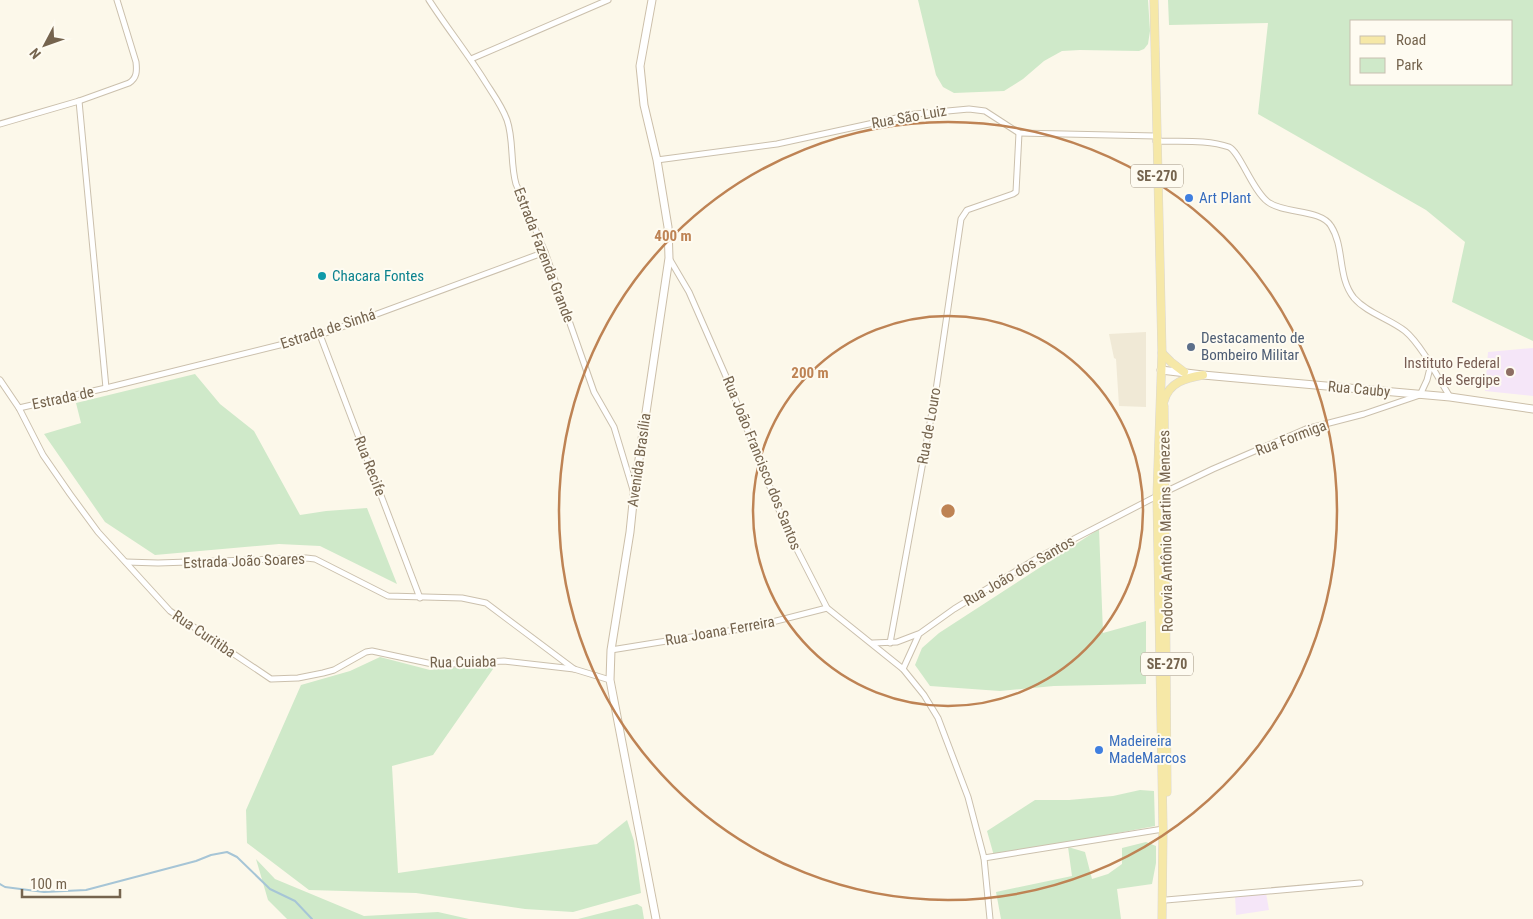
<svg xmlns="http://www.w3.org/2000/svg" width="1533" height="919" font-family="'Roboto Condensed',sans-serif">
  <rect width="100%" height="100%" fill="#fcf8ea"/>
  <path fill="#f0e9d6" d="M1146,332v75l-27,-1 -3,-47 -2,-1 -5,-24z"/>
  <g fill="#f5e6f8">
    <path d="M1533,348v48l-48,-5 3,-39z"/>
    <path d="M1266,893l3,17 -33,5 -1,-19z"/>
  </g>
  <g fill="#cfe9c9" fill-rule="evenodd">
    <path d="M918,0h230l2,31 -2,13 -4,5 -5,2 -59,-1 -18,1 -18,10 -21,18 -19,12 -50,2 -11,-6 -7,-12z"/>
    <path d="M1168,0h365v341l-81,-39 13,-60 -39,-32 -168,-96 10,-91 -99,2zM1352,21h160v63h-160z"/>
    <path d="M195,374l25,30 34,27 46,84 26,-4 41,-3 30,76 -77,-38 -41,-2 -124,11 -50,-33 -61,-88 37,-11 -5,-20z"/>
    <path d="M1099,529l4,104 43,-12v63l-92,2 -54,5 -70,-5 -15,-21 7,-17 17,-15z"/>
    <path d="M380,657l50,13 62,-6 1,5 -60,86 -41,11 6,107 199,-29 30,-24 7,21 7,52 -68,19 -48,-3 -109,-16 -107,-3 -62,-47 -1,-33 55,-125 49,-14z"/>
    <path d="M1140,790l14,1 1,35 -161,30 -7,-25 48,-31h34l44,-4z"/>
    <path d="M1146,842l10,4v17l-4,21 -35,5 4,30h-120l-5,-27 76,-16 -4,-29 17,5 7,27 16,-5 14,-10v-16z"/>
    <path d="M256,859l19,20 89,37 74,-4 31,7h-182l-19,-19z"/>
    <path d="M637,904l5,3 2,12h-66z"/>
  </g>
  <g fill="none" stroke-linecap="round" stroke-linejoin="round">
    <path stroke="#a6c5d6" stroke-width="2" d="M0,884l5,3 39,5 42,-2 110,-29 15,-6 16,-3 10,5 33,32 25,12 17,18"/>
    <g stroke="#cbc0ad" stroke-width="7">
      <g id="street">
        <path d="M429,0c18,28 39,54 57,83 7,11 16,23 21,37 7,20 3,43 9,64l29,68 49,140 20,35 19,63"/>
        <path d="M471,59l137,-59"/>
        <path d="M79,101l27,287"/>
        <path d="M0,124l79,-23 50,-18c8,-5 8,-12 7,-21l-19,-62"/>
        <path d="M1156,141c23,1 51,-2 73,6 11,5 23,43 39,55 16,12 53,7 63,24 14,22 6,51 23,72 13,15 36,21 51,33 11,9 18,22 26,33l-4,16 -7,15 -56,19 -58,15 -93,40 -48,23"/>
        <path d="M657,160l120,-16 138,-30 54,-5 16,2 34,22 137,3"/>
        <path d="M669,258l20,34 39,89 59,149 40,78 76,61 21,26 14,23 30,79 16,61 6,61"/>
        <path d="M320,335l100,263"/>
        <path d="M1431,365l19,32"/>
        <path d="M0,380l19,28 24,47 27,39 28,38 72,79 101,68 27,-1 25,-5 11,-3 32,-18 6,-1 65,14 67,-4 70,8"/>
        <path d="M19,408l87,-20 214,-53 225,-83"/>
        <path d="M126,562l32,1 148,-5 9,1 73,37 74,2 24,5 88,66 36,11"/>
        <path d="M873,643l24,-1 21,-8"/>
        <path d="M890,643l46,-253 25,-171 6,-9 46,-16 3,-2 3,-59"/>
        <path d="M611,650l142,-23 74,-19"/>
        <path d="M903,669l16,-35 35,-25 85,-52 118,-61"/>
        <path d="M984,858l179,-29"/>
        <path d="M1166,900l194,-17"/>
      </g>
    </g>
    <g stroke="#ccbfa9" stroke-width="9">
      <g id="secondary">
        <path d="M652,0l-12,66 4,39 13,55 11,67 1,31 -35,235 -4,39 -19,118 -1,30 46,239"/>
        <path d="M1161,370l42,5 247,22 83,12"/>
      </g>
    </g>
    <g stroke="#dbd7d1" stroke-width="9">
      <g id="primary">
        <path d="M1154,0l8,353 -5,143 6,333 -1,90"/>
        <path d="M1162,353l9,9 13,10"/>
        <path d="M1164,401c5,-19 22,-23 39,-26"/>
        <path d="M1164,406l3,386"/>
      </g>
    </g>
    <use href="#street" stroke="#fff" stroke-width="5"/>
    <use href="#secondary" stroke="#fff" stroke-width="7"/>
    <use href="#primary" stroke="#f6e8a7" stroke-width="8"/>
  </g>
  <g fill="none" stroke="#be8354" stroke-width="2.5">
    <circle cx="948" cy="511" r="195"/>
    <circle cx="948" cy="511" r="389"/>
  </g>
  <g fill="#3f7fe0" stroke="#fefbf1" stroke-width="2">
    <circle cx="1189" cy="198" r="5"/>
    <circle cx="1099" cy="750" r="5"/>
  </g>
  <circle fill="#0f9aa8" stroke="#fefbf1" stroke-width="2" cx="322" cy="276" r="5"/>
  <circle fill="#5c6f8a" stroke="#fefbf1" stroke-width="2" cx="1191" cy="347" r="5"/>
  <circle fill="#8d6e63" stroke="#fefbf1" stroke-width="2" cx="1510" cy="372" r="5"/>
  <g text-anchor="middle" stroke-width="4" stroke-linejoin="round" paint-order="stroke">
    <g fill="#fefbf1" stroke="#9e917f" stroke-width="1">
      <rect x="1131" y="164.5" width="52" height="23" rx="4"/>
      <rect x="1141" y="652.5" width="52" height="23" rx="4"/>
    </g>
    <g font-size="14" font-weight="bold" fill="#75644e">
      <text x="1157" y="181">SE-270</text>
      <text x="1167" y="669">SE-270</text>
    </g>
    <g font-size="15" fill="#75644e" stroke="#fefbf1">
      <text transform="translate(909 117) rotate(-10)" y="5">Rua São Luiz</text>
      <text transform="translate(544 255) rotate(69)" y="5">Estrada Fazenda Grande</text>
      <text transform="translate(328 329) rotate(-18)" y="5">Estrada de Sinhá</text>
      <text transform="translate(1359 389) rotate(5)" y="5">Rua Cauby</text>
      <text transform="translate(63 398) rotate(-12)" y="5">Estrada de</text>
      <text transform="translate(929 426) rotate(-80)" y="5">Rua de Louro</text>
      <text transform="translate(1291 438) rotate(-21)" y="5">Rua Formiga</text>
      <text transform="translate(639 460) rotate(-82)" y="5">Avenida Brasília</text>
      <text transform="translate(762 463) rotate(68)" y="5">Rua João Francisco dos Santos</text>
      <text transform="translate(370 466) rotate(69)" y="5">Rua Recife</text>
      <text transform="translate(1166 531) rotate(-91)" y="5">Rodovia Antônio Martins Menezes</text>
      <text transform="translate(244 561) rotate(-2)" y="5">Estrada João Soares</text>
      <text transform="translate(1019 571) rotate(-30)" y="5">Rua João dos Santos</text>
      <text transform="translate(720 631) rotate(-10)" y="5">Rua Joana Ferreira</text>
      <text transform="translate(204 634) rotate(34)" y="5">Rua Curitiba</text>
      <text transform="translate(463 662) rotate(-1)" y="5">Rua Cuiaba</text>
    </g>
    <g font-size="15" fill="#366cbe" stroke="#fefbf1" text-anchor="start">
      <text x="1199" y="203">Art Plant</text>
      <text x="1109" y="746">Madeireira<tspan x="1109" dy="17">MadeMarcos</tspan></text>
    </g>
    <g font-size="15" fill="#0d838f" stroke="#fefbf1" text-anchor="start">
      <text x="332" y="281">Chacara Fontes</text>
    </g>
    <g font-size="15" fill="#4e5e75" stroke="#fefbf1" text-anchor="start">
      <text x="1201" y="343">Destacamento de<tspan x="1201" dy="17">Bombeiro Militar</tspan></text>
    </g>
    <g font-size="15" fill="#785e54" stroke="#fefbf1" text-anchor="end">
      <text x="1500" y="368">Instituto Federal<tspan x="1500" dy="17">de Sergipe</tspan></text>
    </g>
  </g>
  <circle cx="948" cy="511" r="8" fill="#be8354" stroke="#fefbf1" stroke-width="2.5"/>
  <g font-size="15" text-anchor="middle" font-weight="bold" fill="#be8354" stroke="#fefbf1" stroke-width="4" stroke-linejoin="round" paint-order="stroke">
    <text x="673" y="241">400 m</text>
    <text x="810" y="378">200 m</text>
  </g>
  <rect x="1350" y="20" width="162" height="65" fill="#fefbf1" stroke="#c7bfb0"/>
  <rect x="1360" y="36" width="25" height="8" fill="#f6e8a7" stroke="#c7bfb0"/>
  <text x="1396" y="45" font-size="15" fill="#75644e">Road</text>
  <rect x="1360" y="58" width="25" height="15" fill="#cfe9c9" stroke="#c7bfb0"/>
  <text x="1396" y="70" font-size="15" fill="#75644e">Park</text>
  <g transform="translate(45 45) rotate(229)" stroke="#fefbf1" stroke-width="4" paint-order="stroke">
  <path d="M0-4L9 19L0 12L-9 19Z" fill="#75644e"/>
  <text y="-8" font-size="14" font-weight="bold" text-anchor="middle" fill="#75644e">N</text>
  </g>
  <path d="M22 889v8h98v-8" fill="none" stroke="#75644e" stroke-width="2.5"/>
  <text x="30" y="889" font-size="15" fill="#75644e" stroke="#fefbf1" stroke-width="4" paint-order="stroke">100 m</text>
</svg>
